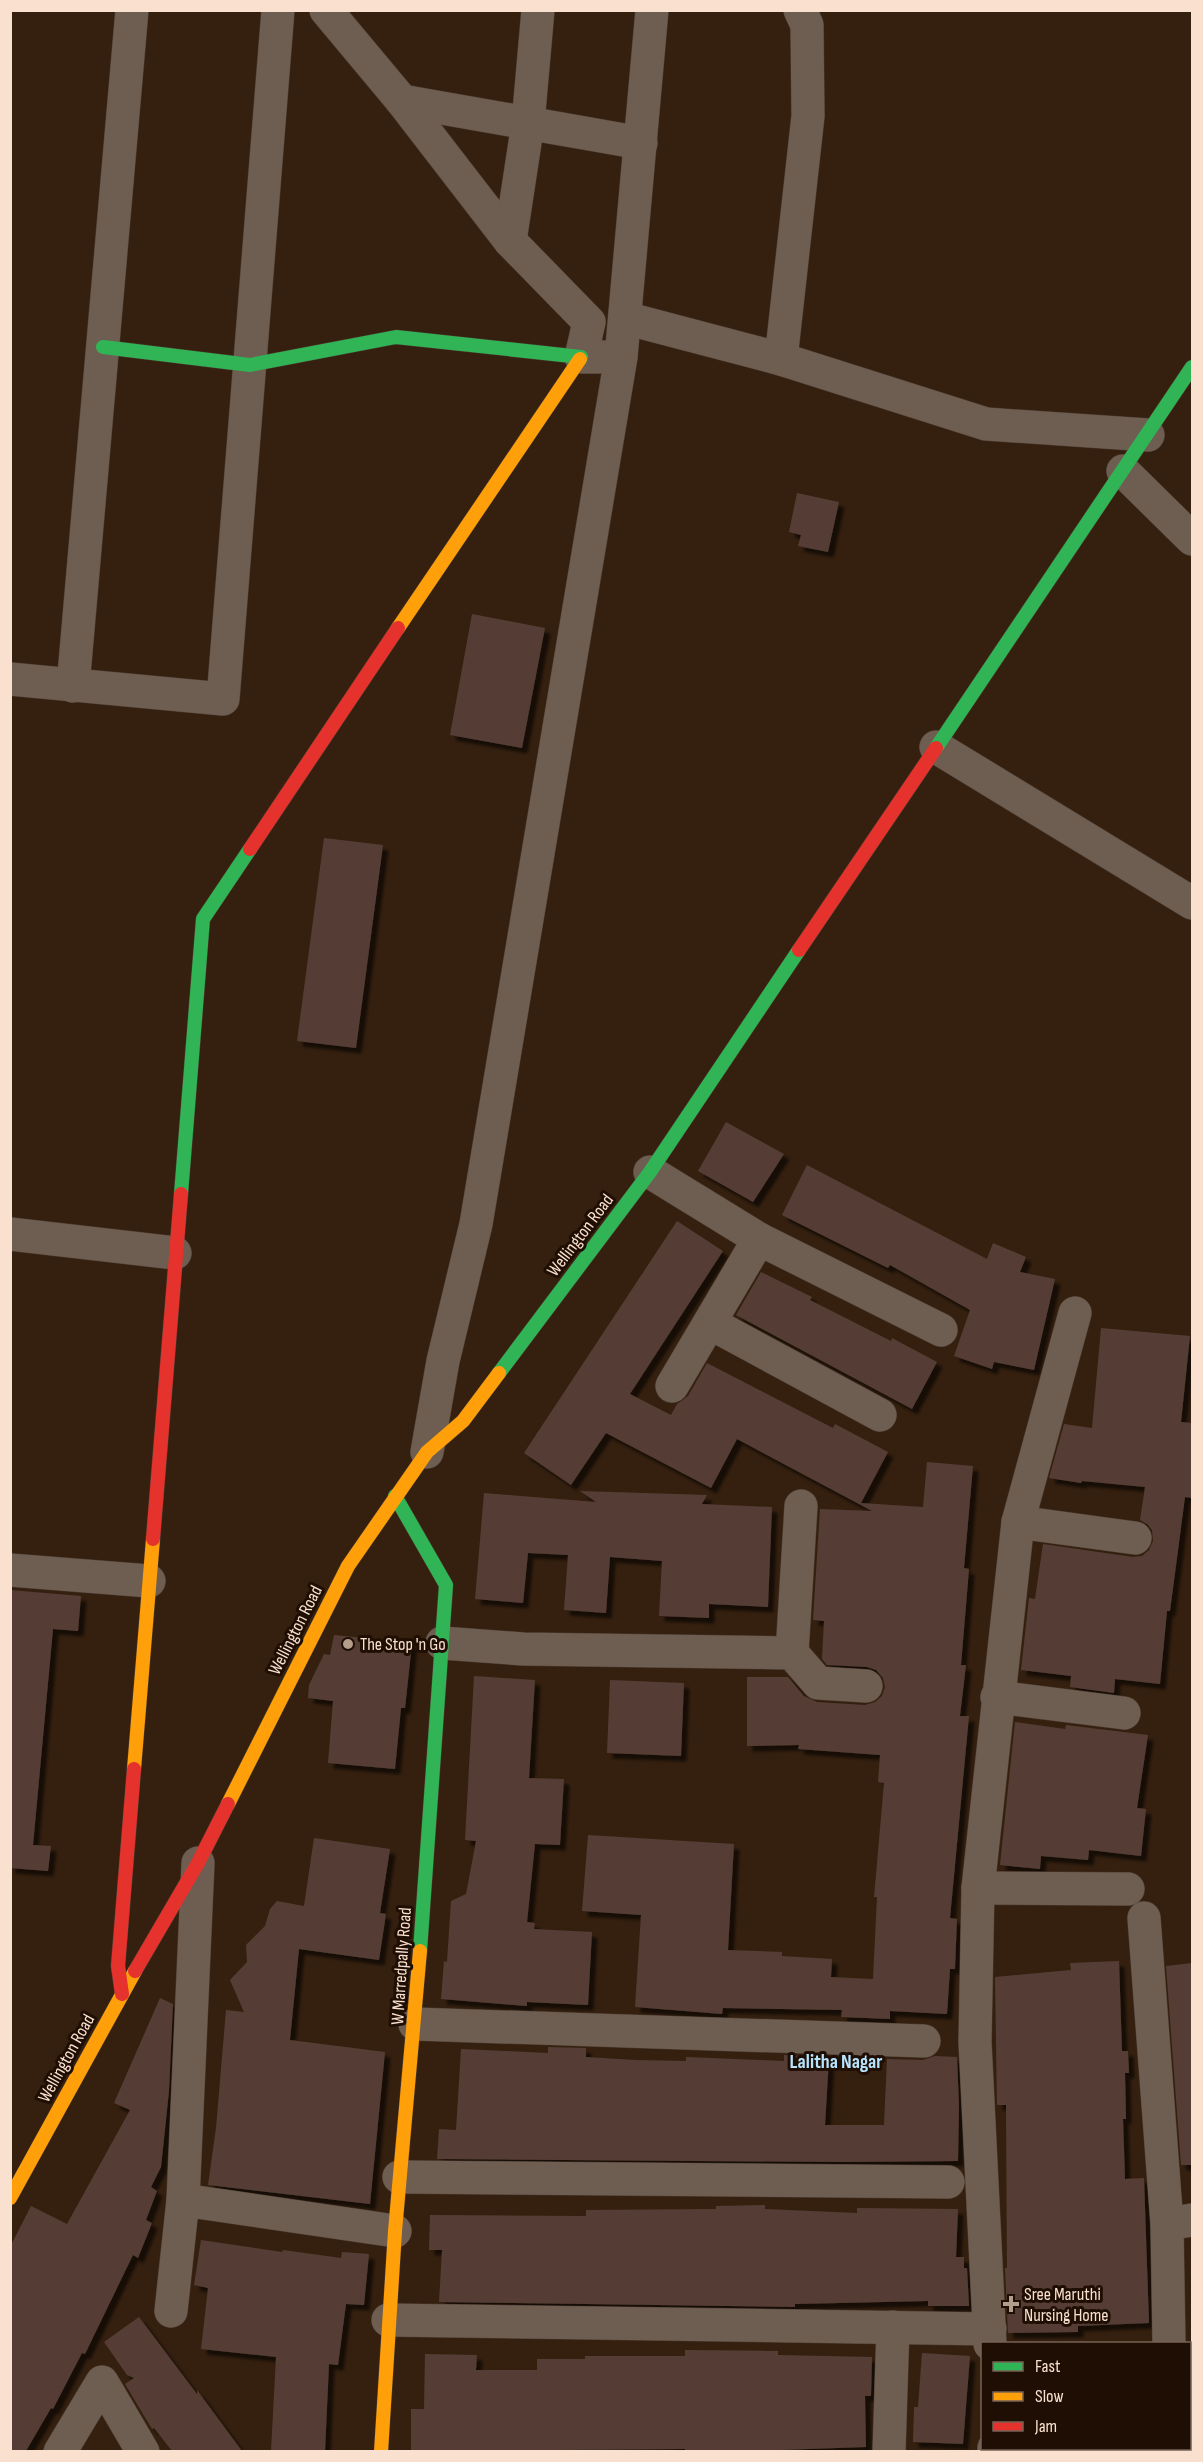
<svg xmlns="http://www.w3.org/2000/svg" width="1203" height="2462" font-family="'Sofia Sans Condensed',sans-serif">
  <defs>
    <filter id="shadow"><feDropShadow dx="5.5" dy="5.5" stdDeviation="1.5" flood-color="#0009"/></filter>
  </defs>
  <rect width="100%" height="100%" fill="#35200f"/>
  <g fill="#543e34" filter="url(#shadow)">
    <path d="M797,493l42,9 -11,50 -30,-6 3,-11 -12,-3z"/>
    <path d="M472,614l73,14 -23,120 -72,-13z"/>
    <path d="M324,838l59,7 -27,203 -59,-7z"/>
    <path d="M726,1122l58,32 -31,48 -55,-31z"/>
    <path d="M807,1165l180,94 6,-16 33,14 -6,15 35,7 -21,91 -40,-8 -2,7 -38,-13 16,-46 -80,-45 -2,3 -106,-53z"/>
    <path d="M677,1221l46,30 -93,143 41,21 6,-11 11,-8 19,-33 126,65 2,-4 53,28 -27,51 62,4 4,-45 46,4 -9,102 5,1 -8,96h5l-6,51h9l-19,202 7,1 -2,50h-5l-3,45 -57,-3v8l-49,-2 1,-7 -119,-2 -1,6 -87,-7 6,-92 -59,-4 6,-76 146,9 -6,106 54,2v4l50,3 -1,18 42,2 4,-82h-3l10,-114 -6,-1 2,-27 -82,-6 1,-4 -52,1v-69h41l16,19 13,6 48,3 10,-3 7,-6 3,-9 -2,-9 -7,-8 -9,-3 -40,-2 -5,-6 2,-38 -11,-1 7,-111 52,2 -135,-72 -26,49 -105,-55 -35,52 -47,-32z"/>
    <path d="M761,1272l51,25 -2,3 81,41 1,-3 45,24 -25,47 -176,-94z"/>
    <path d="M1101,1328l89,8 -9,86 11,1v75l-7,-1 -15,114h-3l-7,73 -45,-5 -1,14 -44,-6 1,-11 -50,-6 8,-72 6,1 8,-55 90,13 9,-1 7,-6 4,-9 -1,-11 -5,-6 -7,-4 5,-33 -63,-6 -1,2 -32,-5 15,-54 28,4z"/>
    <path d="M580,1491l127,4 -5,9 70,3 -4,100 -59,-3v14l-50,-2 3,-55 -52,-4 -4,56 -42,-3 4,-55 -40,-2 -5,50 -48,-4 9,-106 112,9z"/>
    <path d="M10,1590l71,6 -3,35 -25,-2 -20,216 18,1 -3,25 -38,-3z"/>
    <path d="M334,1635l78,8 -7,65h-4l-6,61 -67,-6 5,-62 -25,-3 1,-13 15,-31 6,1z"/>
    <path d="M474,1676l61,4 -6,98 35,1 -4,66 -25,-1 -8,78 8,1 -1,6 58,3 -4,73 -61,-3v4l-86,-7 3,-38 3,1 4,-61 15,-7 10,-53 -11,-1z"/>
    <path d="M610,1680l74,3 -3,73 -74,-3z"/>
    <path d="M1015,1722l50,7 1,-4 82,10 -11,73 9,1 -5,47 -52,-6 -1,10 -47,-4 -1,13 -40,-4z"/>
    <path d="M314,1838l76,11 -10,64 6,1 -7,46 -80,-11 -9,91 95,12 -15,152 -162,-19 8,-57 10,-118 18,2 -14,-32 17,-18 -1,-17 19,-19 5,-17 7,-8 27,5z"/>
    <path d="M1119,1961l3,90h6l1,22h-4l1,46h-3l2,60 19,-1 5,145 -71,3v6l-70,1 -3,-65h2l-1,-163h-9l-2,-128 76,-7 -1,-7z"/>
    <path d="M1192,1963v202h-11l-15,-199z"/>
    <path d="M160,1998l13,6 -4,87 -8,76 -10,20 6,4 -11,29 6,3 -14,35 -5,-3 -48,99 -3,-1 -29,56 -2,-1 -25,43h-16v-204l21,-41 36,18 63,-114 -16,-7z"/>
    <path d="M548,2047l38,1v9l49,3 51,1v-4l98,4v-6l45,3 -4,67h59l3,-66 36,1 12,-4 22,1 2,48 -1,56 -113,1 -408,-3 2,-30 17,1 5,-81 87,4z"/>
    <path d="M765,2205v4l92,4v-5l101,1 -2,48h8v11h3l2,38h-41v-5l-133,3v3l-356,-5 3,-52h-13l1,-35 156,1v-6l130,-1v-3z"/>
    <path d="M201,2240l81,12 1,-2 58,8 1,-6 27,2 -5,51 -18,-1 -8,61 -9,-1 -4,87h-54l5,-94 -75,-8 7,-61 -14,-3z"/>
    <path d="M139,2317l58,77v-4l45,61h-70l-18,-23 -2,1 -27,-45 9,-6 -7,-3 -23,-33z"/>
    <path d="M685,2350l93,1v4l94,2 -1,39h-6l1,51 -86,3v1h-95v-2l-274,2v-42h13l1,-55 52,1 -1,15h61v-11h48v-3h100z"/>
    <path d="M922,2353l48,3 -7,88 -50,-2 1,-35h4z"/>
  </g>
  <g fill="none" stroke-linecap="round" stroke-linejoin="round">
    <g stroke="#4b3b30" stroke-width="34">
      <g id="street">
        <path d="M326,10l76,91 108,140 79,81 -8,35h40"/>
        <path d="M402,101l239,42"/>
        <path d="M510,241l18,-118 10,-113"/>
        <path d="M625,318l156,41 27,-243 -1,-91 -7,-15"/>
        <path d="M781,359l205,65 162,11"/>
        <path d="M1123,471l69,68"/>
        <path d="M10,679l213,20 55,-689"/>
        <path d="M73,686l59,-676"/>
        <path d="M936,747l256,156"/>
        <path d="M650,1172l109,67 182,91"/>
        <path d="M10,1234l165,19"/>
        <path d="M710,1323l170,92"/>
        <path d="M672,1386l87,-147"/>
        <path d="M427,1452l16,-91 33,-137 145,-867 31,-347"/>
        <path d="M1018,1522l117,16"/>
        <path d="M10,1570l139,11"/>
        <path d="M442,1643l81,6 269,4 26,30 48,3"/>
        <path d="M792,1653l9,-147"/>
        <path d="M997,1697l127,16"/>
        <path d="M978,1888l150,1"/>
        <path d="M1144,1918l23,306 25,-4"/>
        <path d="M415,2024l509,17"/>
        <path d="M399,2177l549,5"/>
        <path d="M183,2200l15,-337"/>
        <path d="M1167,2224l2,120"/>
        <path d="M171,2311l12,-111 212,31"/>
        <path d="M388,2320l602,9"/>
        <path d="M990,2344l-15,-302 3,-154 40,-366 57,-209"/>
        <path d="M994,2448v4"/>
        <path d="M1170,2448v4"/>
        <path d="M60,2452l42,-70 41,70"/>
        <path d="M889,2452l4,-125"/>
      </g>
    </g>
    <g stroke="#4b3b30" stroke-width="15">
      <g id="fast">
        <path d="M103,347l147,18 146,-28 185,20 -1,2"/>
        <path d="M936,748l256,-381"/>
        <path d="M181,1194l22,-275 47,-70"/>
        <path d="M499,1373l151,-201 149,-222"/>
        <path d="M395,1496l51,89 -26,366"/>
      </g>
    </g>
    <g stroke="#4b3b30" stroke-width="15">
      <g id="slow">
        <path d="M398,628l182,-269"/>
        <path d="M134,1769l19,-230"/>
        <path d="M228,1804l120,-238 79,-114 36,-31 36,-48"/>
        <path d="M10,2198l125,-227"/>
        <path d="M381,2452l14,-221 25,-280"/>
      </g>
    </g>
    <g stroke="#4b3b30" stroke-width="15">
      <g id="jam">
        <path d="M250,849l148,-221"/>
        <path d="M799,950l137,-202"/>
        <path d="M153,1539l28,-345"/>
        <path d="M135,1971l63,-108 30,-59"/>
        <path d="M122,1994l-4,-28 16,-197"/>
      </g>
    </g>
    <use href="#street" stroke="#6e5d51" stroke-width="33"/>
    <use href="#fast" stroke="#30b455" stroke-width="14"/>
    <use href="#slow" stroke="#ff9f0a" stroke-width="14"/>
    <use href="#jam" stroke="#e5322d" stroke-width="14"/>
  </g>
  <g fill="#b59d8c" stroke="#1f0e03" stroke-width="2">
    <circle cx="348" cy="1644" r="6"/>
    <path d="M1008 2295h6v6h6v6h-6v6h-6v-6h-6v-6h6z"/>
  </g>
  <g text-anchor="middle" stroke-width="6" stroke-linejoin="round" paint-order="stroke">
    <g font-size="18" fill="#fae0cf" stroke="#1f0e03">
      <text transform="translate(580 1235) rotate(-53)" y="6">Wellington Road</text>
      <text transform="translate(295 1630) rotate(-63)" y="6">Wellington Road</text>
      <text transform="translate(401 1966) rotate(-86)" y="6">W Marredpally Road</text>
      <text transform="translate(66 2058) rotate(-61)" y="6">Wellington Road</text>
    </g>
    <g font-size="18" fill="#fae0cf" stroke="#1f0e03" text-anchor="start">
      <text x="360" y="1650">The Stop 'n Go</text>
      <text x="1024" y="2300">Sree Maruthi<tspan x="1024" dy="21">Nursing Home</tspan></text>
    </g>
    <g font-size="20" font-weight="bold" fill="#b6e4ff" stroke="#1f0e03">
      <text x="836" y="2068">Lalitha Nagar</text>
    </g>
  </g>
  <rect width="1203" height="2462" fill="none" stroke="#fae0cf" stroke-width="24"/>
  <rect x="981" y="2342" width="210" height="108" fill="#1f0e03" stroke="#776255" stroke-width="1.5"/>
  <rect x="993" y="2362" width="30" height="9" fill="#30b455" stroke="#776255" stroke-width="1.5"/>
  <text x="1035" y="2372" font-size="18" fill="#fae0cf">Fast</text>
  <rect x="993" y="2392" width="30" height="9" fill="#ff9f0a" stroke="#776255" stroke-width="1.5"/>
  <text x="1035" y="2402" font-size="18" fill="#fae0cf">Slow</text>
  <rect x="993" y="2422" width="30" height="9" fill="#e5322d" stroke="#776255" stroke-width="1.5"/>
  <text x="1035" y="2432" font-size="18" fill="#fae0cf">Jam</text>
</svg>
